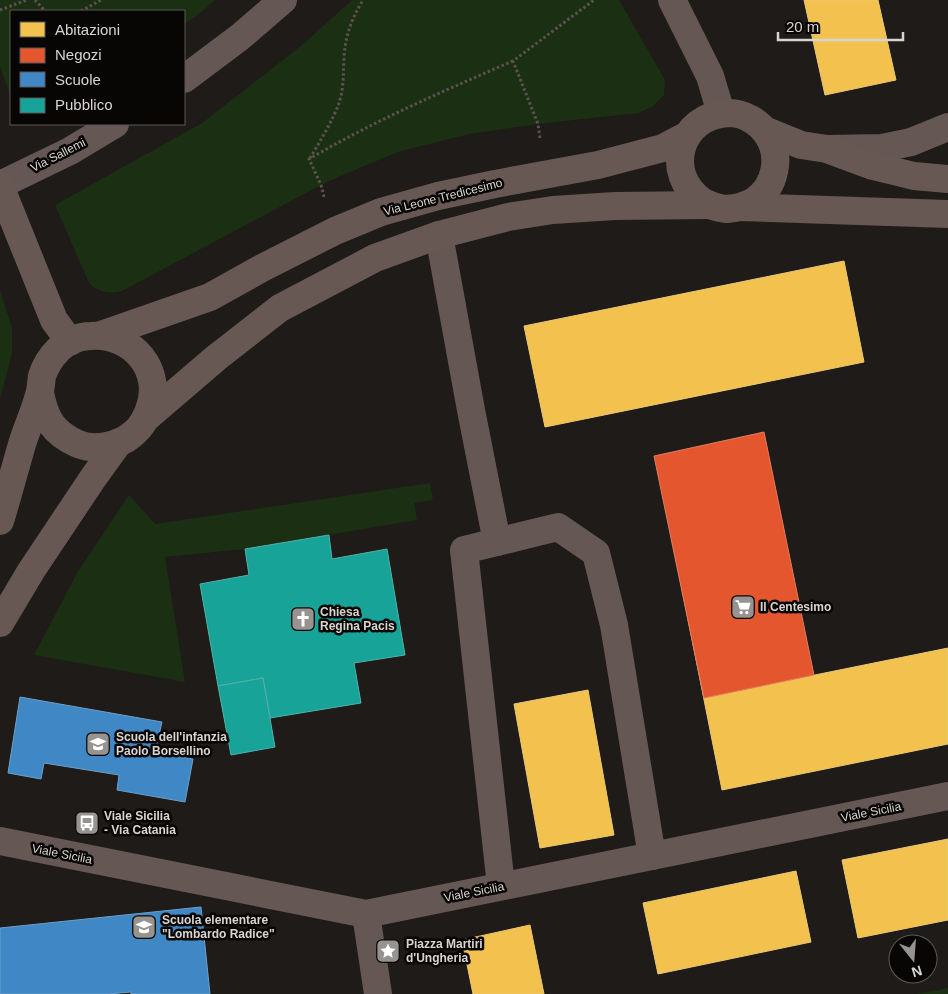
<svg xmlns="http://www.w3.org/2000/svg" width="948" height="994" font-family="Arial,sans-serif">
  <rect width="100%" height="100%" fill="#1e1b18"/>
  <g fill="#1b2f12">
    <path d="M0,0h215l-17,15 -14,9v-13h-173v86l-11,-30z"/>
    <path d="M352,0h267l46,80 -1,15 -12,12 -14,6 -100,11 -68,10 -72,18 -62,26 -15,7 -199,106c-14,3 -22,2 -33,-8l-34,-78 147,-82 100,-78z"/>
    <path d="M0,290l12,38v25l-12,46z"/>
    <path d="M430,483l3,17 -19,3 3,17 -172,29 -80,8 20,125 -151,-27 43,-82 52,-78 26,29z"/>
    <path d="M948,988v6h-32z"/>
  </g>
  <g fill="#f2c14e" stroke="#eac775">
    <path d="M804,0h74l18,80 -71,15z"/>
    <path d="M844,261l20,101 -319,65 -21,-101z"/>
    <path d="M768,519l32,159 148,-30v96l-226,46 -50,-251z"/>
    <path d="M588,690l26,145 -74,13 -26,-144z"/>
    <path d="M948,839v81l-90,18 -16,-78z"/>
    <path d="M796,871l15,71 -153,32 -15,-71z"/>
    <path d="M530,925l14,69h-71l-11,-54z"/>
  </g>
  <path fill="#e4572e" stroke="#e07c5f" d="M764,432l50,243 -110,23 -50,-242z"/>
  <g fill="#3f88c5" stroke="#6d9fc9">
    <path d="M20,697l142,25 -7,30 38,7 -8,43 -68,-12 2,-15 -75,-12 -3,16 -33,-6z"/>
    <path d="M201,907l9,87h-79v-2l-23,2h-108v-66z"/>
  </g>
  <g fill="#17a398" stroke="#51b2a9">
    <path d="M329,535l3,24 55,-10 18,106 -51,8 7,40 -91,15 -7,-40 -45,8 -18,-102 49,-9 -4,-26z"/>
    <path d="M263,678l12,69 -44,8 -13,-69z"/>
  </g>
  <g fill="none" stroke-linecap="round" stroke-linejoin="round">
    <g stroke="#5b5350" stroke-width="3" stroke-dasharray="2.5 2.5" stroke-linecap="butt">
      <path d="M35,0l10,11"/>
      <path d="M0,10l27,-10"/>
      <path d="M81,11l20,-11"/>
      <path d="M540,138l-2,-14 -25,-63 81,-61"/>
      <path d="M310,158c10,-17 24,-39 30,-58 4,-14 3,-28 4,-42 1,-22 8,-40 19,-58"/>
      <path d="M324,197l-3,-12 -12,-26c65,-38 134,-68 204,-98"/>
    </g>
    <g stroke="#655754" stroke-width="28">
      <path d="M672,0l38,76 11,37"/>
      <path d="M184,79l56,-42 43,-37"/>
      <path d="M828,149l54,-1 29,-6 37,-15"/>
      <path d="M0,185l70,-34 45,-27"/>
      <path d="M439,235l32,175 26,132"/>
      <path d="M0,841l366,73 582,-118"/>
      <path d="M501,886l-37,-336 94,-23 38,26 18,72 38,231"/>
      <path d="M366,914l12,80"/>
    </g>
    <g stroke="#675854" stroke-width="28">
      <path d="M764,130l37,15 26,4 46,17 41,10 34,3"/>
      <path d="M0,186l54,134 16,22"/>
      <path d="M740,207c4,-2 10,-3 14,-6 22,-14 28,-46 13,-67 -8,-12 -23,-21 -38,-21 -50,2 -67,61 -26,89 6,3 15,6 22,7 5,0 10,-1 15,-2l208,7"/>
      <path d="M101,335l109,-38 52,-29 73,-37 46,-19 57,-16 57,-12 103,-19 65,-17 23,-12"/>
      <path d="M146,418l70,-60 64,-50 95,-50 64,-23 69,-18 45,-7 62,-4 94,-1"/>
      <path d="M0,521c8,-26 15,-53 23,-80 5,-15 12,-31 16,-46 2,-6 2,-13 3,-19 3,-9 9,-19 16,-26 8,-9 21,-14 33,-14 42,-3 73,35 58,74 -3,8 -8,17 -14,22 -3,3 -6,5 -9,7 -14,8 -33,11 -48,5 -25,-11 -33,-25 -38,-51"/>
      <path d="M0,623l31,-52 62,-93 26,-36"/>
    </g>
  </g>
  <defs>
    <g id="supermarket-square" transform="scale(1.25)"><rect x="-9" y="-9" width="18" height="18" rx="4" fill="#979390" stroke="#080605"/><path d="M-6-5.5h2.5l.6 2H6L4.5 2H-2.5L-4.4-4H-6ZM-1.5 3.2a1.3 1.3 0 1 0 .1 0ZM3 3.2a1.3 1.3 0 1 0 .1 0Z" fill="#fff"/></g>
    <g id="church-square" transform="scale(1.25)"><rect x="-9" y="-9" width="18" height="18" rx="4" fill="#979390" stroke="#080605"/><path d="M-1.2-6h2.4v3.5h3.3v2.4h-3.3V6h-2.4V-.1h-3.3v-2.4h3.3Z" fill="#fff"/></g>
    <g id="school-square" transform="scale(1.25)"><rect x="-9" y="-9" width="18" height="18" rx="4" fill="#979390" stroke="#080605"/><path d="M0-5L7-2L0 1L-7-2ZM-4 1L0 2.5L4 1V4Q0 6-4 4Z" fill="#fff"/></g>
    <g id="bus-square" transform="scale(1.25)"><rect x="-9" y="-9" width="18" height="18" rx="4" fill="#979390" stroke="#080605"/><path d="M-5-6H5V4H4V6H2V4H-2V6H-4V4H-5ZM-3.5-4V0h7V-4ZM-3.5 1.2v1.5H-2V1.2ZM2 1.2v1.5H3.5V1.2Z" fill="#fff"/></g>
    <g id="sight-square" transform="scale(1.25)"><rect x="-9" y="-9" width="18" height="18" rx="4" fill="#979390" stroke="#080605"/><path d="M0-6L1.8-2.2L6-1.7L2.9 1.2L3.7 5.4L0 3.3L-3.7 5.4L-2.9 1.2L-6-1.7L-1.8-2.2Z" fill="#fff"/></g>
  </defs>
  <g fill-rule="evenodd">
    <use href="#supermarket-square" x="743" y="607"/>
    <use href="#church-square" x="303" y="619"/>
    <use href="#school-square" x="98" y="744"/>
    <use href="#bus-square" x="87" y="823"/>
    <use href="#school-square" x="144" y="927"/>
    <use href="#sight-square" x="388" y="951"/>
  </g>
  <g text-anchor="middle" stroke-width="5" stroke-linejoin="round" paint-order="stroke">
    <g font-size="12" fill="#d8d4d1" stroke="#080605">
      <text transform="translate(58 155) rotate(-27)" y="4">Via Sallemi</text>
      <text transform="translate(443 197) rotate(-14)" y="4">Via Leone Tredicesimo</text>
      <text transform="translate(871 812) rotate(-11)" y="4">Viale Sicilia</text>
      <text transform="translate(62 854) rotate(11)" y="4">Viale Sicilia</text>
      <text transform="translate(474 892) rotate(-11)" y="4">Viale Sicilia</text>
    </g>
    <g font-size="12" font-weight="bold" fill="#d8d4d1" stroke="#080605" text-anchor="start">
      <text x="760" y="611">Il Centesimo</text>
      <text x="320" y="616">Chiesa<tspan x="320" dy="14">Regina Pacis</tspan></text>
      <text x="116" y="741">Scuola dell'infanzia<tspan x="116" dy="14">Paolo Borsellino</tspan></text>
      <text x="104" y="820">Viale Sicilia<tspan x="104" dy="14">- Via Catania</tspan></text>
      <text x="162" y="924">Scuola elementare<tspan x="162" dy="14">"Lombardo Radice"</tspan></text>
      <text x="406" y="948">Piazza Martiri<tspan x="406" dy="14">d'Ungheria</tspan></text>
    </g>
  </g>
  <rect x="10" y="10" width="175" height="115" fill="#080605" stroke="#5b5857"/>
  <rect x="20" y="22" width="25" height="15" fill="#f2c14e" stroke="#5b5857"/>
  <text x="55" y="35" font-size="15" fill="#d8d4d1">Abitazioni</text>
  <rect x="20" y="48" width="25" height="15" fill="#e4572e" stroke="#5b5857"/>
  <text x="55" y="60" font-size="15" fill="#d8d4d1">Negozi</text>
  <rect x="20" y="72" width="25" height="15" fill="#3f88c5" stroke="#5b5857"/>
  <text x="55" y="85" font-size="15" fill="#d8d4d1">Scuole</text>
  <rect x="20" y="98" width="25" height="15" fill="#17a398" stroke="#5b5857"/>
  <text x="55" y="110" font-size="15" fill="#d8d4d1">Pubblico</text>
  <g transform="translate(913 959) rotate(163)"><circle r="24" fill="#080605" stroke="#5b5857"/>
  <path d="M0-4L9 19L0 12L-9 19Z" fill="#979390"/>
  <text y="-8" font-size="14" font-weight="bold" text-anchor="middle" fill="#d8d4d1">N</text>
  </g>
  <path d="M778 32v8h125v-8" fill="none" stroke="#d8d4d1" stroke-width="2.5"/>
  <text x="786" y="32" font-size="15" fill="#d8d4d1" stroke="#080605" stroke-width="4" paint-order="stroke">20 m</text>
</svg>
